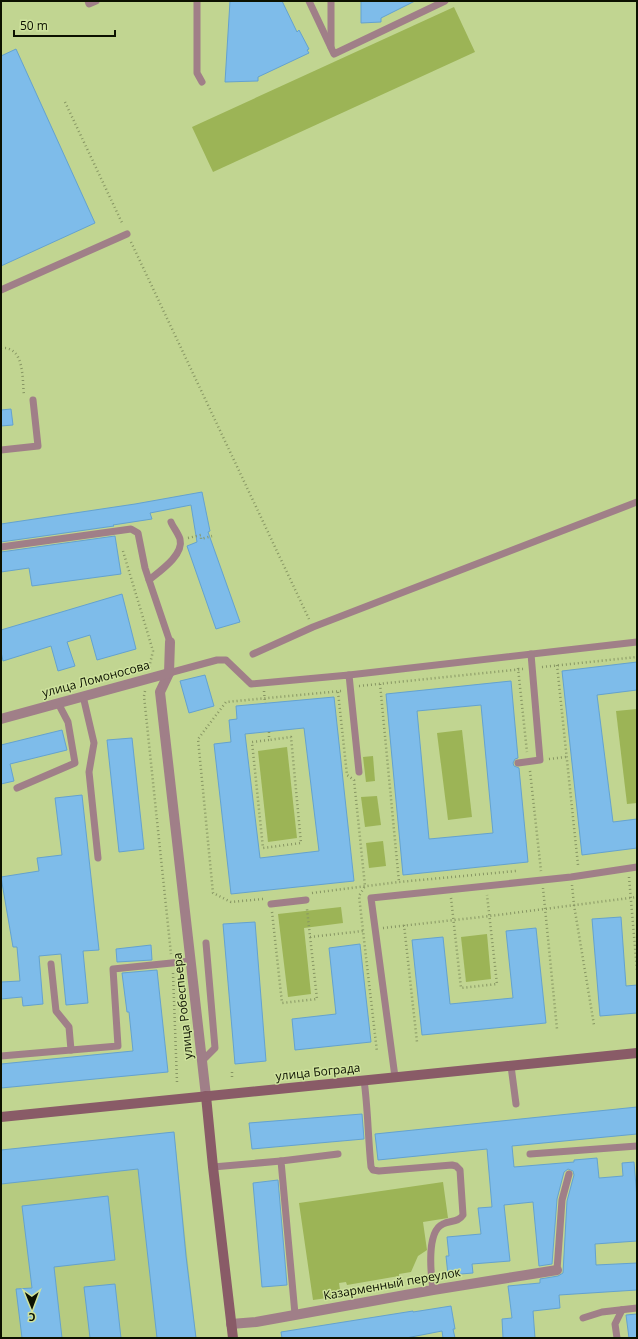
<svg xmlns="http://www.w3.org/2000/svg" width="638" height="1339" font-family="'Open Sans',sans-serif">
  <rect width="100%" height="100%" fill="#c1d591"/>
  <path fill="#b6cb80" d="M174,1132l22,206h-195v-188z"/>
  <g fill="#9cb456">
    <path d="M454,7l21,45 -262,120 -21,-45z"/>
    <path d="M637,709v94l-10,1 -11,-93z"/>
    <path d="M462,730l10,87 -24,3 -11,-87z"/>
    <path d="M287,747l10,91 -29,4 -10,-91z"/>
    <path d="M373,756l2,25 -9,1 -3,-25z"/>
    <path d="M377,796l4,29 -16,2 -4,-30z"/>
    <path d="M383,841l3,25 -17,2 -3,-25z"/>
    <path d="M341,907l2,16 -39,5 7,66 -23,3 -10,-83z"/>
    <path d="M487,934l4,45 -25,3 -5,-45z"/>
    <path d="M443,1182l5,36 -25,4 4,28 -9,6 -7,16 -12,2v2l-52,9 -1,-3 -7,1 2,13 -28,4 -14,-97z"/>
  </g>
  <g fill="#7ebcea" stroke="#64a2cf" fill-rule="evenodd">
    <path d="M230,1h52l15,31 2,-2 10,19 -2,1 2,3 -51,24v4l-33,1z"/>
    <path d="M361,1h54l-34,17v4l-20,1z"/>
    <path d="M16,49l79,174 -94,43v-210z"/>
    <path d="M11,409l2,16 -12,1v-16z"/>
    <path d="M202,492l8,39 -2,1 32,90 -24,7 -29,-83 10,-4 -6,-37 -41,8 2,6 -39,6 1,1 -113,16v-18l134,-20z"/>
    <path d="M115,536l6,38 -89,12 -3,-18 -28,4v-20z"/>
    <path d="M122,594l14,55 -39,11 -7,-25 -23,7 8,24 -17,5 -7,-25 -48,15 -2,-9v-22z"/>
    <path d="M637,662v28l-40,5 16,127 24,-3v29l-55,7 -20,-184z"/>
    <path d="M205,675l9,31 -25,7 -9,-32z"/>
    <path d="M511,681l7,77 -3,1 -2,4 1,3 5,2 9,94 -125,13 -17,-181zM481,705l12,128 -64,6 -12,-128z"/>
    <path d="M334,697l20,184 -123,13 -17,-150 17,-2 -2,-22 8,-1 -1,-13zM304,728l15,123 -59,7 -15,-124z"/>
    <path d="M62,730l5,20 -57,14 4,17 -13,3v-39z"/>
    <path d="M132,738l12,111 -25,3 -12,-112z"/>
    <path d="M82,795l17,155 -16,1 5,52 -22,2 -5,-51 -22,2 4,48 -20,2 -1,-9 -21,2v-17l19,-1 -3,-34h-4l-12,-70 38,-6 -2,-13 25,-3 -7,-57z"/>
    <path d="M621,917l5,69 11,-1v28l-37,3 -8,-97z"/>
    <path d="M255,922l11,139 -31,3 -12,-140z"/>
    <path d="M536,928l10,95 -124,12 -10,-95 31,-3 7,67 63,-6 -7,-67z"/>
    <path d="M360,944l11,98 -76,8 -3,-31 44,-5 -7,-66z"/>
    <path d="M151,945l1,15 -35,2 -1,-13z"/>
    <path d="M157,970l11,102 -167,16v-24l132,-13 -4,-39h-2l-5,-39z"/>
    <path d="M637,1107v27l-125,12 2,21 60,-5v-2l23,-2 2,20 24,-2 -1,-13 12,-1 3,36v43l-42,3 1,21 41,-2v27l-78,5 1,13 -27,3 2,27h-32l-1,-19 10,-1 -4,-32 32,-3v-4l18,-3 5,-3 4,-72 7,-26 -1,-4 -5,-2 -4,3 -7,27 -5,65 -13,2 -6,-64 -29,3 6,56 -38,3 1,9 -25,2 -2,-19h3l-2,-19 34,-3 -3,-26 14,-1 -5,-58 -109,11 -3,-26z"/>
    <path d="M362,1114l2,25 -112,10 -3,-26z"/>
    <path d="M174,1132l12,124 10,82h-39l-19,-169 -137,15v-34z"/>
    <path d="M278,1180l9,105 -25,2 -9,-104z"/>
    <path d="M108,1196l7,64 -61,7 8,71h-40l-6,-49 16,-1 -10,-82z"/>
    <path d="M115,1284l6,54h-31l-6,-51z"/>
    <path d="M451,1306l4,23h-2l2,9h-12l-1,-7 -36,7h-124l-1,-6 132,-21v1z"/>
    <path d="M637,1314v24h-8l-3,-23z"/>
  </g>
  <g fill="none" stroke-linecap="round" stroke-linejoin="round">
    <g stroke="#879663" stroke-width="2.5" stroke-dasharray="1 3" stroke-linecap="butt">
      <path d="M65,102l58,123"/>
      <path d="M131,242l178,377"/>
      <path d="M1,348c24,-2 21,31 23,47"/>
      <path d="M188,538l13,-3v4l11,-3"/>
      <path d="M123,551l30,100 -4,17"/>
      <path d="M557,665l21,200 -1,1"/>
      <path d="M542,667l95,-10"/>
      <path d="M518,668l9,84"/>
      <path d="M380,684l19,198"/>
      <path d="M359,686l164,-17"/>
      <path d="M145,691l-1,5 27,258"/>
      <path d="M264,691l1,12"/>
      <path d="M338,692l9,83 7,5 11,106 -6,10 18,156"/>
      <path d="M269,732v8l-17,2 11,106 38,-5 -10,-106 -22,3"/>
      <path d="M549,759l17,-2"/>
      <path d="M530,771l11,100"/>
      <path d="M629,877l8,94"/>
      <path d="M572,885l2,20 20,120"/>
      <path d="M543,888l14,141"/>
      <path d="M312,893l87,-11 117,-11"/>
      <path d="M451,898l10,90 36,-4 -10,-89"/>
      <path d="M263,899l-32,3 -18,-9 -15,-154 28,-37 115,-11"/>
      <path d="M272,912l10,91 35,-4 -10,-90"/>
      <path d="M404,925l13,117"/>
      <path d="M383,928l107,-12 147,-19"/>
      <path d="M310,937l53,-6"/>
      <path d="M173,973l4,109"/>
      <path d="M232,1072v6"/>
    </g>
    <g stroke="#a07f88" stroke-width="7">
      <path d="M88,1l1,3 7,-3"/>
      <path d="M197,1v72l5,9"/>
      <path d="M309,1l25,53 111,-53"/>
      <path d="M331,1v46"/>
      <path d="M1,290l126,-56"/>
      <path d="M1,450l37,-4 -5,-46"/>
      <path d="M1,547l130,-18 7,4 7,35 4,12"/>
      <path d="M170,642l-21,-62c11,-9 35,-25 31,-41 -2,-6 -7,-12 -9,-17"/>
      <path d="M253,654l60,-27 324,-125"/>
      <path d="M169,673l48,-13h9l25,24 98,-9 10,97"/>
      <path d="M349,675l288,-33"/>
      <path d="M83,696l11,47 -5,29 9,86"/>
      <path d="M518,763l22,-3 -9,-106"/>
      <path d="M17,788l58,-25 -7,-41 -10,-19"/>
      <path d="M271,904l35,-4"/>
      <path d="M71,1050l47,-4 -5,-77 78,-8"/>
      <path d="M1,1056l70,-6 -2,-23 -13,-16 -5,-47"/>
      <path d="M202,1061l13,-13 -9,-105"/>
      <path d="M511,1066l5,38"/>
      <path d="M395,1077l-24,-179 200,-21 66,-10"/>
      <path d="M364,1080c4,29 4,58 7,87l2,3 6,1 73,-6 4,1 4,4 3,45c-5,8 -13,5 -20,9 -17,7 -12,51 -10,66"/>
      <path d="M530,1154l107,-8"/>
      <path d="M213,1167l68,-6"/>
      <path d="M557,1270l5,-70 7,-26"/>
      <path d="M295,1314l-14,-153 57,-7"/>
      <path d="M583,1318l19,-6 35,-4"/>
      <path d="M617,1338l-2,-14 7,-14"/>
    </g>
    <g stroke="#a07f88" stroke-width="10">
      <path d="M170,642l-1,31 -9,19 46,404"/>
      <path d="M1,719l168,-46"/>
      <path d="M231,1324l25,-2 177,-32 124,-20"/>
    </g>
    <g stroke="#895b67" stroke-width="10">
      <path d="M206,1096l7,71 20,171"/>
      <path d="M1,1117l636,-64"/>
    </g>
  </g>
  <g text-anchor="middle" stroke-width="3" stroke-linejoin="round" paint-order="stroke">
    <g font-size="12" fill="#0c1100" stroke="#cee29d">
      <text transform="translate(96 679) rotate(-15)" y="4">улица Ломоносова</text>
      <text transform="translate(183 1006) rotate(-96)" y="4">улица Робеспьера</text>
      <text transform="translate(318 1072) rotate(-6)" y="4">улица Бограда</text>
      <text transform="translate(392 1284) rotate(-10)" y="4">Казарменный переулок</text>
    </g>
  </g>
  <rect width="638" height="1339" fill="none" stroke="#0c1100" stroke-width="4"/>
  <g transform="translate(32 1307) rotate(179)" stroke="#cee29d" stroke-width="3" paint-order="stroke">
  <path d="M0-3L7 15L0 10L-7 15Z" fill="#0c1100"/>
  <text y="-6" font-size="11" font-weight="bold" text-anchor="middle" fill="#0c1100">С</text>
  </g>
  <path d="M14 30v6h101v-6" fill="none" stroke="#0c1100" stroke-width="2"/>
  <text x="20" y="30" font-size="12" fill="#0c1100" stroke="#cee29d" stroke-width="3" paint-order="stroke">50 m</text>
</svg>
